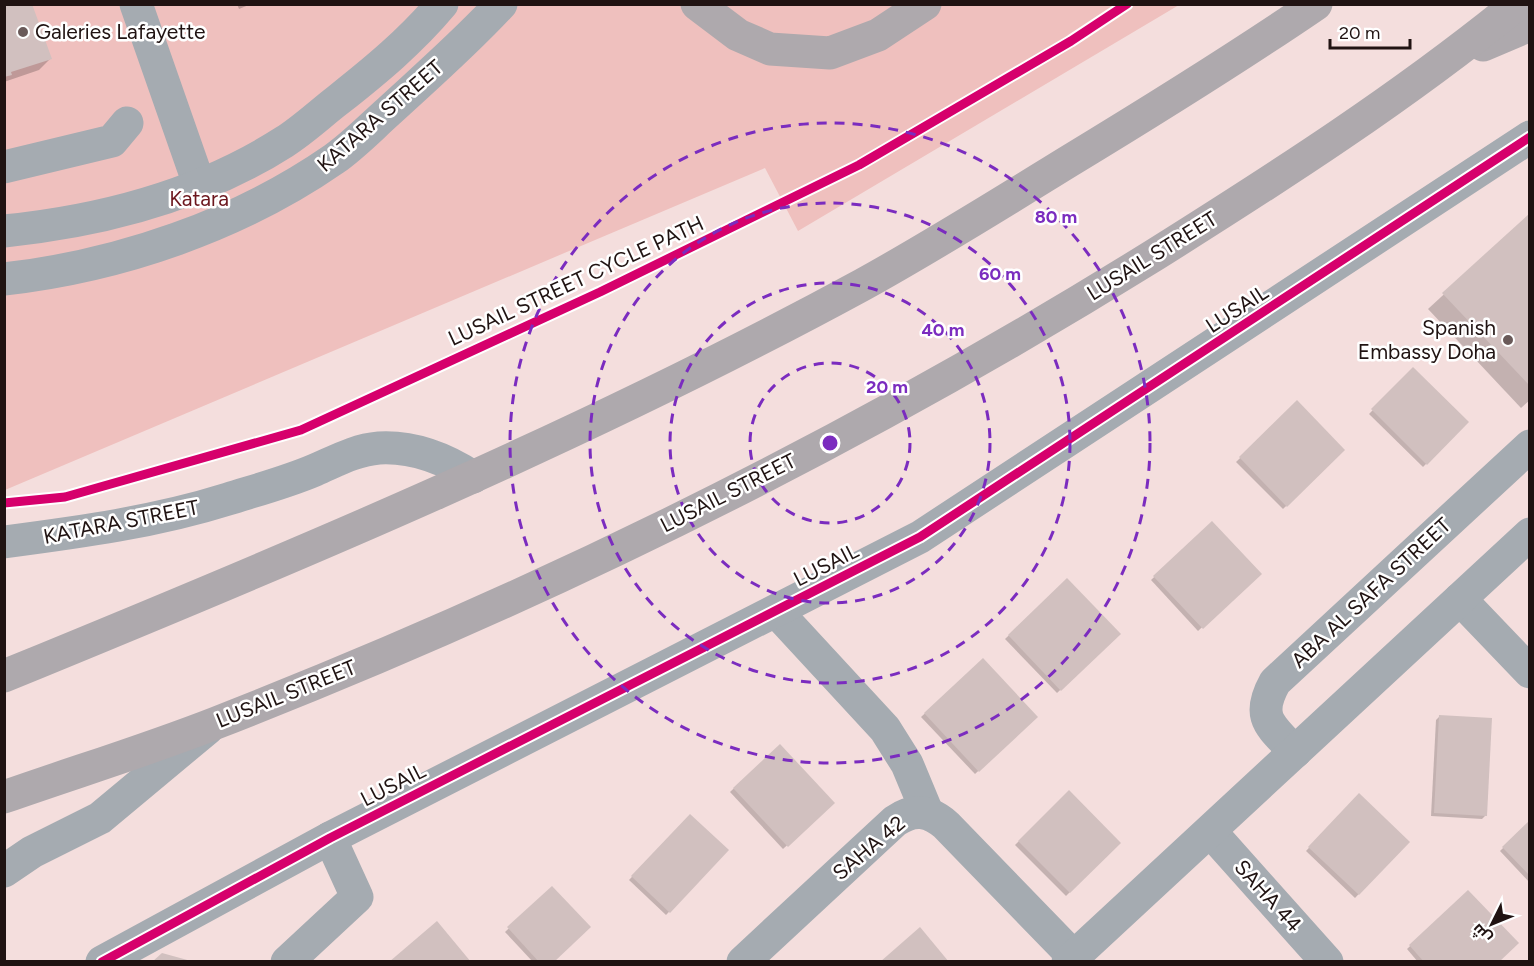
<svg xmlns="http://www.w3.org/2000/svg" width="1534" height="966" font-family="Figtree,Cairo,sans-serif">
  <rect width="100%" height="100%" fill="#f4dedd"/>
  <path fill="#efc0be" d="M5,5h1174l-381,226 -33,-63 -760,322z"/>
  <g fill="#0003">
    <path d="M4,4l47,54 -12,12 -35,12z"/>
    <path d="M237,4h14l-12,5z"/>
    <path d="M1530,215v185l-9,8 -93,-99z"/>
    <path d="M1413,369l54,53 -44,45 -54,-53z"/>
    <path d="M1297,403l46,47 -60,59 -47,-47z"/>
    <path d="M1212,523l47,51 -61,57 -47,-51z"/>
    <path d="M1067,580l52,54 -62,59 -52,-54z"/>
    <path d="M983,660l53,57 -61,57 -54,-57z"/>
    <path d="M1439,717l47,98 -4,4 -51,-3 5,-96z"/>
    <path d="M779,746l54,57 -50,46 -53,-57z"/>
    <path d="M1069,792l50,51 -53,53 -51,-51z"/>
    <path d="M1359,795l49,47 -53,56 -49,-47z"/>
    <path d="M690,816l37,34 -61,65 -37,-35z"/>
    <path d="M1530,822v61l-30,-32z"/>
    <path d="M552,888v74h-19l-28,-30z"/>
    <path d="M1468,892l29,70h-79l-11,-13z"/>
  </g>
  <g fill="#d1c0bf">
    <path d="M4,4h28l20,55 -41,13 1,3 -8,2z"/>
    <path d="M1530,213v173l-88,-93z"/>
    <path d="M1413,367l56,55 -42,43 -56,-56z"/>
    <path d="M1297,400l48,50 -58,57 -48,-50z"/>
    <path d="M1212,521l50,53 -59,55 -50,-53z"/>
    <path d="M1067,578l54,56 -60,57 -53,-56z"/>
    <path d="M983,658l55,59 -59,55 -55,-59z"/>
    <path d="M1439,715l53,3 -5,98 -53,-3z"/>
    <path d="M780,744l55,59 -47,44 -55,-59z"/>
    <path d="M1069,790l52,53 -51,50 -52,-52z"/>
    <path d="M1359,793l51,49 -51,53 -51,-48z"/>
    <path d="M690,814l39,36 -59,63 -39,-37z"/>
    <path d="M1530,820v56l-28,-29z"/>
    <path d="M552,886l39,41 -37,35h-15l-32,-35z"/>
    <path d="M1468,890l51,53 -20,19h-75l-15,-17z"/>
    <path d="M437,921l34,41h-82z"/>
    <path d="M920,927l29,35h-69z"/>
    <path d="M162,953l29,8v1h-39z"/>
  </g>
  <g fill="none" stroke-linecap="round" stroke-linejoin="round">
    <g stroke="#a5abb1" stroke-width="33">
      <path d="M136,4l63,180"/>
      <path d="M4,167l108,-26 15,-18"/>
      <path d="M4,231c98,-10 197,-36 280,-89 19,-12 37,-29 54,-42 38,-30 73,-59 104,-96"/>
      <path d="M4,279c116,-13 235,-54 330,-120 20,-14 37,-32 55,-48 38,-35 77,-69 112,-107"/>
      <path d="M4,542c76,-10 151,-20 224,-43 29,-9 59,-17 87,-29 21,-9 40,-20 64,-22 35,-2 65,10 94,29"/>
      <path d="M1460,599l70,73"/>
      <path d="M776,611l109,118 22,35 20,48"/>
      <path d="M1295,752c-24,-26 -40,-34 -20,-70l255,-236"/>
      <path d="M1210,831l117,131"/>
      <path d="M4,871l28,-19 68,-34 108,-90"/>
      <path d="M102,962l228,-124 590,-301 610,-400"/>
      <path d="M287,962l70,-65 -27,-59"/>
      <path d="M743,962l152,-141c19,-13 34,-11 51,4l128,132"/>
      <path d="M1068,962l462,-428"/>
    </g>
    <g stroke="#aea9ad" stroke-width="33">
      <path d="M697,4l41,31 32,14 60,4 48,-18 47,-31"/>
      <path d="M1483,45l47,-20"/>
      <path d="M4,676c291,-119 582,-241 858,-391 69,-38 136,-80 204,-122 84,-51 168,-103 250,-159"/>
      <path d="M4,797c71,-25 143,-47 212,-74 326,-127 643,-284 940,-469 124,-78 247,-157 361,-250"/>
    </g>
    <g stroke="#fff" stroke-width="13">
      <g id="cycleway">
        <path d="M4,503l61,-6 236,-67 299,-138 259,-127 212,-124 56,-37"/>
        <path d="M102,962l228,-124 590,-301 610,-400"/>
      </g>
    </g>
    <use href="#cycleway" stroke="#d6006c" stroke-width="9"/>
  </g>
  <g fill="none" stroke="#7b2cbf" stroke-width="3" stroke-dasharray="10 8">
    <circle cx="830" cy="443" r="80"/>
    <circle cx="830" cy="443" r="160"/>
    <circle cx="830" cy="443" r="240"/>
    <circle cx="830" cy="443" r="320"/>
  </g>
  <g fill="#6a5a59" stroke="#fff" stroke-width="2">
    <circle cx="23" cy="32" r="6"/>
    <circle cx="1508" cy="340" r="6"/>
  </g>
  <g text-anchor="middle" stroke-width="5" stroke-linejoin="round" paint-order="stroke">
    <g font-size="21" fill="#201312" stroke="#fff" text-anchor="start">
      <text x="35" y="39">Galeries Lafayette</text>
      <text x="1496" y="335" text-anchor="end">Spanish<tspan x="1496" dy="24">Embassy Doha</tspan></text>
    </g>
    <g font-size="21" fill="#201312" stroke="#fff">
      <text transform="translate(380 116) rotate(-41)" y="7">KATARA STREET</text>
      <text transform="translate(1152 256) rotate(-32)" y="7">LUSAIL STREET</text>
      <text transform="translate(576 281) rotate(-25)" y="7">LUSAIL STREET CYCLE PATH</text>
      <text transform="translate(1237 309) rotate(-33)" y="7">LUSAIL</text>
      <text transform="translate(728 493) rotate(-27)" y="7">LUSAIL STREET</text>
      <text transform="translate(121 522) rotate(-11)" y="7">KATARA STREET</text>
      <text transform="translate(826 565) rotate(-27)" y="7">LUSAIL</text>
      <text transform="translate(1371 593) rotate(-43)" y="7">ABA AL SAFA STREET</text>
      <text transform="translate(286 694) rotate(-22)" y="7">LUSAIL STREET</text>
      <text transform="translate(393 785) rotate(-27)" y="7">LUSAIL</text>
      <text transform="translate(869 848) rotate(-40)" y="7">SAHA 42</text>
      <text transform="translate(1268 896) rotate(48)" y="7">SAHA 44</text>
    </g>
    <g font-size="21" fill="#6c161d" stroke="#fff">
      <text x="199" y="206">Katara</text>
    </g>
  </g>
  <circle cx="830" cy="443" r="9" fill="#7b2cbf" stroke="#fff" stroke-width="3"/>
  <g font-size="18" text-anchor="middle" font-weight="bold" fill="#7b2cbf" stroke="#fff" stroke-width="5" stroke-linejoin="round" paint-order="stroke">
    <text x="1056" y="223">80 m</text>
    <text x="1000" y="280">60 m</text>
    <text x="943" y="336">40 m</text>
    <text x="887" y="393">20 m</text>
  </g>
  <rect width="1534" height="966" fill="none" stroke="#201312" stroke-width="12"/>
  <g transform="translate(1492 924) rotate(227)" stroke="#ffffff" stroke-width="4.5" paint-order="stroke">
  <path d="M0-4.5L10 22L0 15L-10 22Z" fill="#201312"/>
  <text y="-9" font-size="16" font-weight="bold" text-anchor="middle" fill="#201312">ش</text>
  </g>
  <path d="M1330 39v9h80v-9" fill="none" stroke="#201312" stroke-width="3"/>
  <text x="1339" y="39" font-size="18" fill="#201312" stroke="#ffffff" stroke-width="4.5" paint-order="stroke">20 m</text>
</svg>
